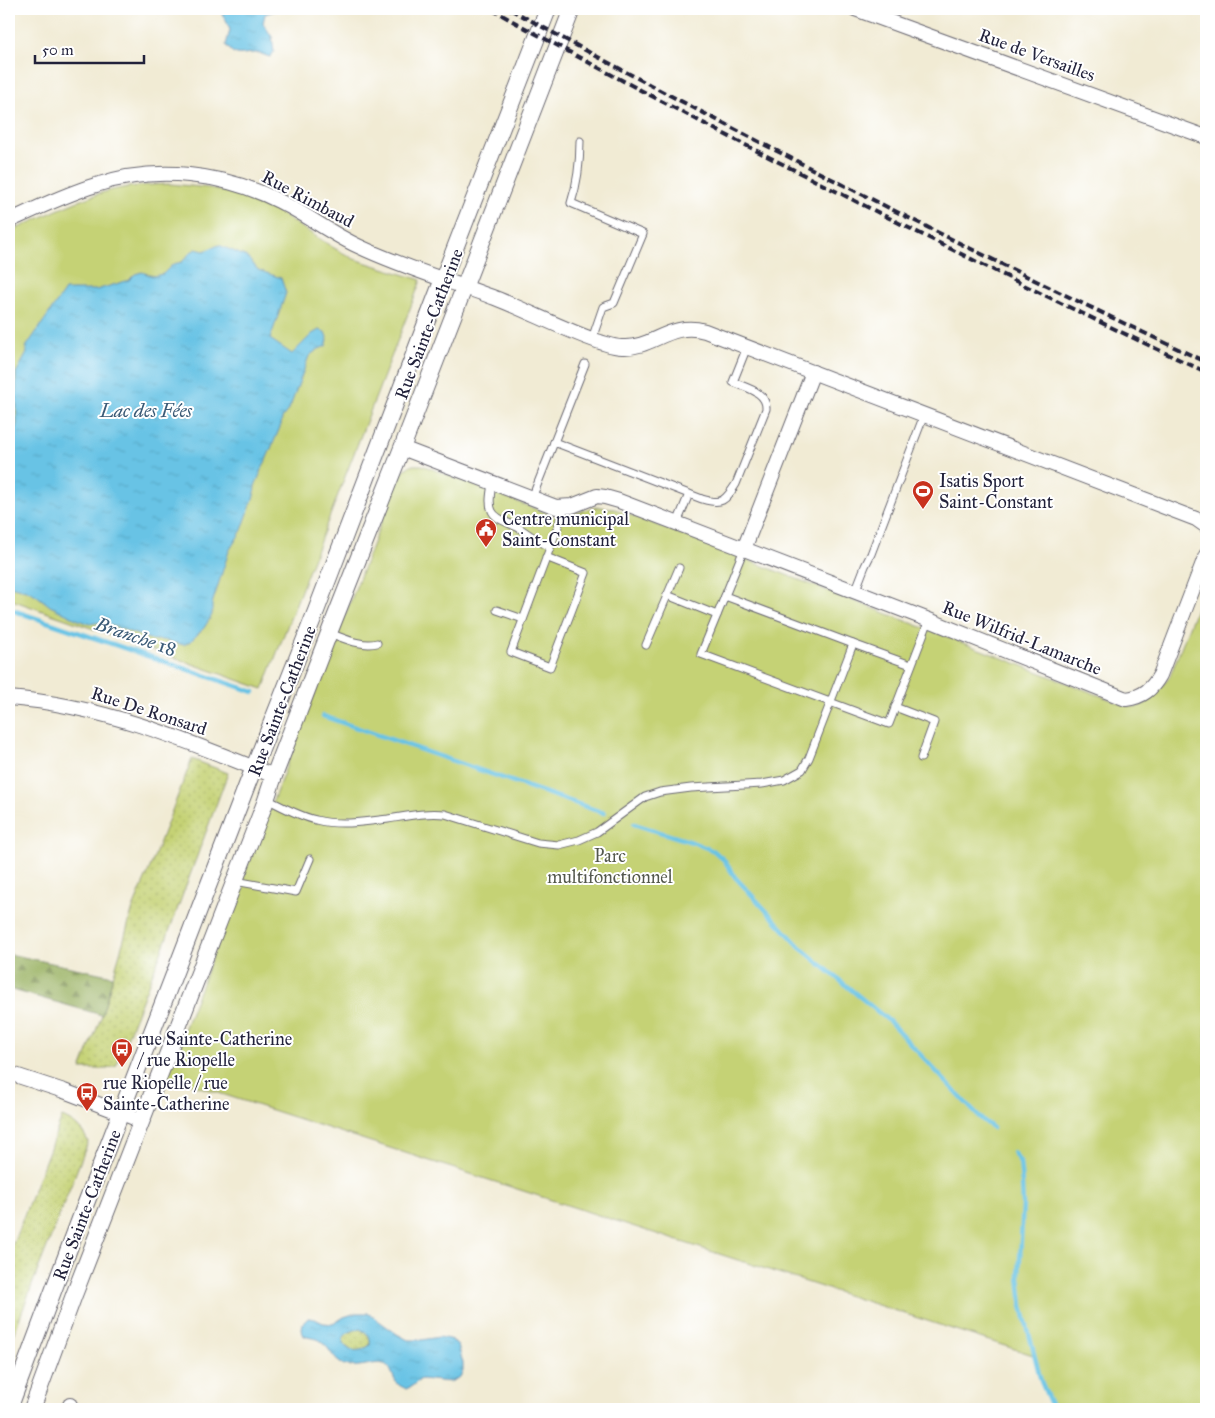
<svg xmlns="http://www.w3.org/2000/svg" width="1215" height="1418" font-family="'IM FELL Great Primer',serif">
  <defs>
    <pattern id="grass-dots" width="8" height="8" patternUnits="userSpaceOnUse" patternTransform="scale(1.25)"><rect width="8" height="8" fill="#c5d274"/><path d="M2 2h.1M6 6h.1" fill="none" stroke="#a9b465" stroke-width="1.8" stroke-linecap="round"/></pattern>
    <pattern id="forest-firs" width="22" height="20" patternUnits="userSpaceOnUse" patternTransform="scale(1.25)"><rect width="22" height="20" fill="#9cb466"/><path d="M5 1l3.5 6h-7zM16 11l3.5 6h-7z" fill="#7f9255"/></pattern>
    <pattern id="water-ripples" width="26" height="14" patternUnits="userSpaceOnUse" patternTransform="scale(1.25)"><rect width="26" height="14" fill="#67c3e5"/><path d="M2 4q2-2 4 0t4 0M15 11q2-2 4 0t4 0" fill="none" stroke="#59a7c5"/></pattern>
  </defs>
  <rect width="100%" height="100%" fill="#fff"/>
  <filter id="ink" filterUnits="userSpaceOnUse"><feTurbulence type="fractalNoise" baseFrequency=".02" numOctaves="2"/><feDisplacementMap in="SourceGraphic" scale="10" xChannelSelector="R" yChannelSelector="G"/><feConvolveMatrix kernelMatrix="1 2 1 2 8 2 1 2 1" color-interpolation-filters="sRGB"/></filter>
  <filter id="wash" filterUnits="userSpaceOnUse"><feTurbulence type="fractalNoise" baseFrequency=".0096" numOctaves="4" result="noise"/><feDisplacementMap in="SourceGraphic" scale="20" xChannelSelector="R" yChannelSelector="G"/><feGaussianBlur stdDeviation="1.12" result="paint"/><feColorMatrix in="noise" values="0 0 0 0 0 0 0 0 0 0 0 0 0 0 0 0 0 1.4 0 .05"/><feComposite in="paint" operator="in"/></filter>
  <g filter="url(#wash)">
    <rect width="100%" height="100%" fill="#f1ebd4"/>
    <g fill="url(#grass-dots)" stroke="#747a58">
      <path d="M192,759l36,14 -64,172 -48,121 -9,3h-26l21,-54 31,-107 16,-38z"/>
      <path d="M62,1117c12,5 21,12 26,25l-54,138 -25,67v-93z"/>
      <path d="M360,1329c8,4 11,7 10,16 -18,15 -36,-4 -22,-13 4,-2 8,-3 12,-3z"/>
    </g>
    <path fill="url(#forest-firs)" stroke="#5f6b50" d="M9,954l104,22 -11,39 -93,-26z"/>
    <g fill="#c5d274" stroke="#747a58">
      <path d="M170,184l40,4 39,10 29,14 56,36 20,11 67,21 -158,409 -254,-90v-367c30,-13 60,-29 92,-39 22,-7 46,-8 69,-9z"/>
      <path d="M413,465h9l134,52c16,0 28,-9 43,-10 5,0 11,2 16,2l512,197 9,1 9,-3 8,-6 17,-22 36,-93v826h-154l-19,-54 -867,-279 232,-597 8,-11z"/>
    </g>
    <g fill="url(#water-ripples)" stroke="#447290" fill-rule="evenodd">
      <path d="M218,9h60l-1,1 -12,4 -2,9 9,14 2,15 -4,5c-4,-1 -9,-4 -13,-4 -14,-1 -21,7 -31,-8l4,-15 -5,-12z"/>
      <path d="M219,245l28,12 11,13 23,8 5,15 -16,46 22,15 20,-20 7,-4 6,2 3,8 -2,6 -9,4 -8,6 -19,51 -8,11 -1,7 -26,61 -1,10 -12,34 -13,21 -17,53v11l-8,13 -12,12 -8,5 -21,-5h-11l-50,-18 -12,2 -14,-5 -26,-13 -14,-11 -10,-5 -17,-4v-136l8,-26 -1,-51 11,-20 -1,-6 39,-57h31l33,-10 6,-6 7,-2 11,4 10,-2 10,-10 9,-2 9,-10 5,-3 8,2z"/>
      <path d="M356,1313h12l29,21 11,6h14l17,-3 11,2 8,6 5,18v7l-3,7 -10,5 -29,-3 -9,7 -6,3c-1,-1 -6,-3 -7,-4 -7,-5 -6,-18 -15,-21 -7,-3 -25,4 -35,2 -16,-2 -17,-17 -28,-25 -5,-4 -12,-2 -18,-6l-1,-6 1,-6 5,-5 7,1 8,4 10,1 11,-7zM360,1329c8,4 11,7 10,16 -21,17 -43,-11 -10,-16z"/>
    </g>
    <g fill="none" stroke-linecap="round" stroke-linejoin="round">
      <g stroke="#67c3e5" stroke-width="4.5">
        <path d="M9,609l245,83"/>
        <path d="M323,716l281,97"/>
        <path d="M634,824l58,18 22,9 10,9 11,17 67,72 87,72 90,96 14,11"/>
        <path d="M1013,1152l7,10 2,21 1,21 -4,72 3,30 19,75 12,28"/>
      </g>
    </g>
  </g>
  <g filter="url(#ink)">
    <g fill="none" stroke-linecap="round" stroke-linejoin="round">
      <g stroke="#6a6871" stroke-width="9">
        <g id="service">
          <path d="M580,141c0,22 -2,41 -9,62l72,31 -29,69 -11,4 -11,32"/>
          <path d="M554,442l148,57c20,6 23,2 34,-15l30,-75c1,-17 -19,-21 -33,-27l14,-35"/>
          <path d="M492,483c-1,9 -4,20 0,28 4,9 18,12 27,17 10,6 20,14 31,19"/>
          <path d="M532,498l53,-134"/>
          <path d="M677,523l12,-29"/>
          <path d="M546,557l40,16 -36,94 -39,-15 49,-131 3,-14"/>
          <path d="M855,592l10,-26 6,-12 53,-139"/>
          <path d="M667,595l50,20"/>
          <path d="M725,596l-24,58 188,70 40,-104"/>
          <path d="M497,610l26,9"/>
          <path d="M329,633c15,5 32,14 48,10"/>
          <path d="M853,644l58,21"/>
          <path d="M646,645l33,-77"/>
          <path d="M895,707l39,15 -13,36"/>
          <path d="M267,799c15,8 32,17 49,21 23,6 49,2 72,-1 19,-3 38,-7 57,-5l93,29 21,2 20,-5 18,-8 48,-35 15,-5 31,-4 71,-4 22,-4 18,-10 7,-12 44,-114 -128,-48 19,-47"/>
          <path d="M235,881l61,11 14,-33"/>
        </g>
      </g>
      <g stroke="#6a6871" stroke-width="16">
        <g id="minor">
          <path d="M855,9l351,128"/>
          <path d="M9,221c28,-13 57,-27 87,-36 60,-20 127,-12 183,16 27,13 51,32 79,45 44,21 92,35 137,52 36,14 69,32 105,44 7,2 14,5 22,5 31,2 47,-26 83,-16l491,188 10,7"/>
          <path d="M402,448l154,59 16,-1 25,-10 8,1 14,4 310,119 197,79c17,-2 26,-10 34,-24l46,-120"/>
          <path d="M744,549l69,-177"/>
          <path d="M9,698c93,7 179,43 265,78"/>
          <path d="M9,1073l55,18 78,30"/>
          <path d="M70,1405v4"/>
        </g>
      </g>
      <g stroke="#6a6871" stroke-width="18">
        <g id="tertiary">
          <path d="M9,1409l74,-198 164,-426 69,-174 120,-314 112,-288"/>
          <path d="M32,1409l42,-114 191,-492 9,-27 55,-143 73,-185 170,-439"/>
        </g>
      </g>
      <use href="#service" stroke="#fff" stroke-width="7"/>
      <use href="#minor" stroke="#fff" stroke-width="14"/>
      <use href="#tertiary" stroke="#fff" stroke-width="16"/>
      <g stroke="#22223b" stroke-width="4" stroke-dasharray="8 4" stroke-linecap="butt">
        <path d="M491,9c142,79 286,153 432,226 94,47 188,93 283,137"/>
        <path d="M510,9c128,71 258,138 389,204 102,51 204,101 307,149"/>
      </g>
    </g>
  </g>
  <defs>
    <g id="stadium-pin" transform="scale(1.125)"><path d="M0 17L-7.5 6A9.5 9.5 0 1 1 7.5 6Z" fill="#c8321e" stroke="#fff"/><path d="M0-5a6.5 5 0 1 0 0 10a6.5 5 0 1 0 0-10ZM-3.5-1.8h7v3.6h-7Z" fill="#fff"/></g>
    <g id="civic-pin" transform="scale(1.125)"><path d="M0 17L-7.5 6A9.5 9.5 0 1 1 7.5 6Z" fill="#c8321e" stroke="#fff"/><path d="M-.6-6.5H3V-4.5H.6V-3L4-1V1h2V6H-6V1h2V-1L-.6-3ZM-1.2 2.5V6h2.4V2.5Z" fill="#fff"/></g>
    <g id="bus-pin" transform="scale(1.125)"><path d="M0 17L-7.5 6A9.5 9.5 0 1 1 7.5 6Z" fill="#c8321e" stroke="#fff"/><path d="M-5-6H5V4H4V6H2V4H-2V6H-4V4H-5ZM-3.5-4V0h7V-4ZM-3.5 1.2v1.5H-2V1.2ZM2 1.2v1.5H3.5V1.2Z" fill="#fff"/></g>
  </defs>
  <g fill-rule="evenodd">
    <use href="#stadium-pin" x="923" y="491"/>
    <use href="#civic-pin" x="486" y="529"/>
    <use href="#bus-pin" x="122" y="1049"/>
    <use href="#bus-pin" x="87" y="1093"/>
  </g>
  <g text-anchor="middle" stroke-width="4" stroke-linejoin="round" paint-order="stroke">
    <g font-size="18" fill="#22223b" stroke="#fff">
      <text transform="translate(1037 55) rotate(20)" y="6">Rue de Versailles</text>
      <text transform="translate(308 199) rotate(28)" y="6">Rue Rimbaud</text>
      <text transform="translate(429 324) rotate(-69)" y="6">Rue Sainte-Catherine</text>
      <text transform="translate(1022 638) rotate(22)" y="6">Rue Wilfrid-Lamarche</text>
      <text transform="translate(282 701) rotate(-69)" y="6">Rue Sainte-Catherine</text>
      <text transform="translate(149 711) rotate(18)" y="6">Rue De Ronsard</text>
      <text transform="translate(87 1205) rotate(-69)" y="6">Rue Sainte-Catherine</text>
    </g>
    <g font-size="18" fill="#22223b" stroke="#fff" text-anchor="start">
      <text x="939" y="487">Isatis Sport<tspan x="939" dy="21">Saint-Constant</tspan></text>
      <text x="502" y="525">Centre municipal<tspan x="502" dy="21">Saint-Constant</tspan></text>
      <text x="138" y="1045">rue Sainte-Catherine<tspan x="138" dy="21">/ rue Riopelle</tspan></text>
      <text x="103" y="1089">rue Riopelle / rue<tspan x="103" dy="21">Sainte-Catherine</tspan></text>
    </g>
    <g font-size="18" fill="#53574c" stroke="#fff">
      <text x="610" y="862">Parc<tspan x="610" dy="21">multifonctionnel</tspan></text>
    </g>
    <g font-size="19" font-style="italic" fill="#3a5a76" stroke="#fff">
      <text x="146" y="417">Lac des Fées</text>
      <text transform="translate(136 636) rotate(19)" y="7">Branche 18</text>
    </g>
  </g>
  <rect width="1215" height="1418" fill="none" stroke="#fff" stroke-width="30"/>
  <path d="M35 55v8h109v-8" fill="none" stroke="#22223b" stroke-width="2.5"/>
  <text x="42" y="55" font-size="15" fill="#22223b" stroke="#ffffff" stroke-width="4" paint-order="stroke">50 m</text>
</svg>
